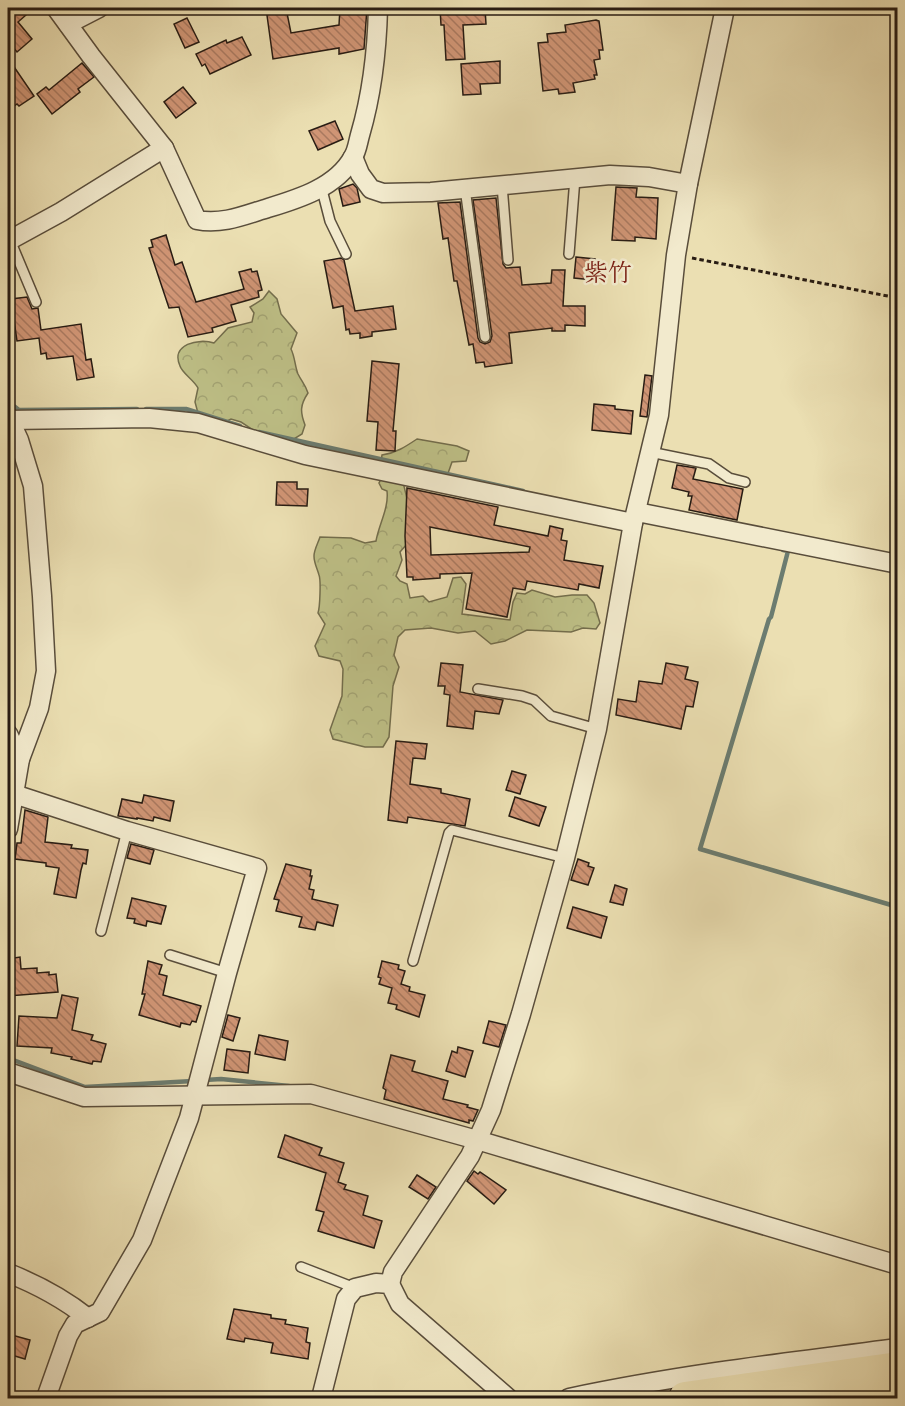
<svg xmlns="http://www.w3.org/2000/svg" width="905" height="1406" font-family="'Old Standard TT','Noto Serif JP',serif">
  <defs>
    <pattern id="forest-crowns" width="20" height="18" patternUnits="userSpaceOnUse" patternTransform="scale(1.5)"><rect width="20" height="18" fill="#bec087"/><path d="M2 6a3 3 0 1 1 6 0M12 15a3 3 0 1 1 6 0" fill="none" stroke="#a3a474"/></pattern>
    <pattern id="building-back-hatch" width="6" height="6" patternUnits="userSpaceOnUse" patternTransform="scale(1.5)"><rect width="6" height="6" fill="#d09575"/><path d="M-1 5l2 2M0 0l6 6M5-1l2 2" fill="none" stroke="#a9795f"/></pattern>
  </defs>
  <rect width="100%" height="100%" fill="#ebdfb2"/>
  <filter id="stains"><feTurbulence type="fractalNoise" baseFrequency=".00333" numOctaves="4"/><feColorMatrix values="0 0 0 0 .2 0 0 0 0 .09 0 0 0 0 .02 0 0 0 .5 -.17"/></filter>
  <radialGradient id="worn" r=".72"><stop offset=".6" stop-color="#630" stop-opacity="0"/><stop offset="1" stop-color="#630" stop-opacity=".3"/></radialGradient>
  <g fill="url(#forest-crowns)" stroke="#736e4d" stroke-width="1.5">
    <path d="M269,291l8,8 4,15 16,19 -6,16c4,8 4,18 7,25 4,8 7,10 10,19 -8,12 -8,19 -3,32l-3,9 -13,8 -25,-5 -23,-15 -10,-3 -10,5 -22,-7 -4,-15 3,-14c-4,-8 -16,-15 -18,-22 -10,-22 19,-28 34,-23l14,-15 24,-6 2,-9 -4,-6 13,-8z"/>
    <path d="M417,439l40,7 12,5 -3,10 -14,1 -6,17 -43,3 6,25 -2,37 -7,8 2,8 -6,16 4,5 7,3 3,14 13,-2 6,6 18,-5 6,-19 8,-1 5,7 -4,30 48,6 3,-18 4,-9 8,1 7,-4 23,7 17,-2h15l7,8 6,20 -4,6 -13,-1 -12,4 -44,-2 -22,11 -14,3 -16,-13 -17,2 -27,-5 -26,2 -7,7 -4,18 5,12 -6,19 -4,51 -6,10h-18l-32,-8 -3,-9 12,-34 1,-27 -3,-8 -21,-5 -4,-10 10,-22 -7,-11c2,-6 3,-33 1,-38 -2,-7 -5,-12 -5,-19 0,-6 4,-13 6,-19l31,1 14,5 11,-2c3,-17 13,-33 11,-50l-5,-2 -3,-6c6,-9 1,-19 3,-28 14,-2 23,-8 35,-16z"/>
  </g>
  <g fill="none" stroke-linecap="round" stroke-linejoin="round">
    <g stroke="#6b7c70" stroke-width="4.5">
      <path d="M8,393l2,10 9,7 118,-1"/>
      <path d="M146,409h40l54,17"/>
      <path d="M259,432l264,59"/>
      <path d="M783,550l5,1 -17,66 -2,2 -69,230 198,58"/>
      <path d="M8,1058l77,29 108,-6"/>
      <path d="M205,1080l16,-1 68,7"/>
    </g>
  </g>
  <g fill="url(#building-back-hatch)" stroke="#281c13" stroke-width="1.5" fill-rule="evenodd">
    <path d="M8,8h11l7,7 -8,7 14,17 -15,13 -9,-11z"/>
    <path d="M266,8h20l5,25 48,-8 1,-17h27l-3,41 -25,5v-6l-66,11z"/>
    <path d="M440,8h45l1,16 -23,1 2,34 -19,1 -2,-35h-3z"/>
    <path d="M187,18l12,24 -14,6 -11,-24z"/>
    <path d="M596,20l3,1 4,29h-4l1,9 -6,1 3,15h-3l1,4 -22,4 2,9 -16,2 -1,-5 -15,2 -5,-48 10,-1 -1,-8 19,-2 -1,-7z"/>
    <path d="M242,37l9,18 -41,19 -5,-10 -3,2 -6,-12 30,-14 1,3z"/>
    <path d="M8,58l26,38 -15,10 -2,-2 -4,3 -5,-9z"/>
    <path d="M500,61v22l-20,1 1,10 -18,1 -2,-31z"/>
    <path d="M82,63l12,14 -16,12 2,3 -28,22 -15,-20 9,-7 3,3z"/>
    <path d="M183,87l13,16 -20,15 -12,-16z"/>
    <path d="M335,121l8,18 -25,11 -9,-19z"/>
    <path d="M353,184l4,4 3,14 -17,4 -4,-17z"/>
    <path d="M616,187l21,1 -1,9 22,1 -2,41 -21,-2v4l-23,-1z"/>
    <path d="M496,198l7,66 3,4 14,-1 2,18 29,-2 1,-13h13l-2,36h22v20l-20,-1v6h-13v-3l-43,5 3,30 -27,4 -1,-5 -8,1 -3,-19 -4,1 -12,-64h-3l-6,-43 -5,1 -5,-36 22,-1 18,136 2,4 5,2 5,-2 2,-6 -19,-136z"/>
    <path d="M166,235l9,30 7,-3 14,40 48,-13 -5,-17 12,-3 1,3 5,-1 5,19 -4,1 1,6 -28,8 5,16 -24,7 1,4 -25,5 -9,-30 -10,1 -20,-60 4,-1 -2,-7z"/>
    <path d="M576,257l19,2 -2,21 -19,-2z"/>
    <path d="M341,258l3,2 11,51 38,-5 3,23 -24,3v4l-12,2v-5l-10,1 -1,-5 -3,1 -3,-24 -10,2 -9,-47z"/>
    <path d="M27,297l5,12 6,-1 3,22 40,-6 5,36 5,-1 3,18 -17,3 -4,-24 -26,3 -1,-6 -5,1 -2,-16 -22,3 -6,-42z"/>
    <path d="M372,361l27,3 -6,67h3l-1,20 -19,-1 2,-28 -11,-1z"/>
    <path d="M645,375l7,1 -5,41 -7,-1z"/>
    <path d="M594,404l21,2v3l18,2 -2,23 -39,-4z"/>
    <path d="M677,465l19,3 -3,11 50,10 -6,31 -48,-10 3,-14h-4l1,-4 -17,-4z"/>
    <path d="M277,482h20v7h11l-1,17 -31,-1z"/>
    <path d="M407,488l91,19 -4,18 54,11 2,-10 13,3 -2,11 6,1 -3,19 39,6 -4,22 -20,-4 -1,6 -51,-9 -2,9 -12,-2 -6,29 -41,-8 6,-36 -32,1v4l-27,2v-3h-6l-2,-41zM430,527l100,20 -1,5 -98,3z"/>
    <path d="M441,663l22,2 -3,27 43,8 -4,14 -24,-3 -2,18 -26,-3 3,-31 -6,-1 1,-8h-7z"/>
    <path d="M666,663l22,4 -3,12 13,3 -5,25 -7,-1 -5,23 -65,-14 2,-16 18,3 3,-21 23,3z"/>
    <path d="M396,741l31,3 -2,15 -12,-1 -3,26 31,5v4l29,6 -5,27 -57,-9 -1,6 -19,-3z"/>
    <path d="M512,771l14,4 -6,19 -14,-4z"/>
    <path d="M144,795l30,6 -4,20 -16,-4 -1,4 -16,-3v1l-19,-3 4,-17 20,4z"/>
    <path d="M515,797l31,10 -7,19 -30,-10z"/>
    <path d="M25,810l23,7 -3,25 27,3 -1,3 17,2 -2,14 -3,-1 -2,7 -5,28 -22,-4 5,-26 -13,-2v-3l-31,-4 2,-16h4z"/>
    <path d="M131,844l23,6 -4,14 -23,-6z"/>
    <path d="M578,859l11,4 -1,3 6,2 -6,17 -17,-5z"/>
    <path d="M286,864l25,6 -1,6h2l-3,13 5,1 -2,9 26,6 -5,21 -16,-4 -2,8 -16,-3 3,-10 -26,-6 3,-11 -5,-1z"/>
    <path d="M615,885l12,4 -4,16 -13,-3z"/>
    <path d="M132,898l34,8 -5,18 -14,-3 -1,5 -12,-3 1,-4 -8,-1z"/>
    <path d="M573,907l34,10 -6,21 -34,-10z"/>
    <path d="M20,957l1,12 16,-1v5l12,-1v3l7,-1 2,18 -50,4v-37z"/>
    <path d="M148,961l14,4 -3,9 8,2 -4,19 38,11 -5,16 -4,-1 -2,4 -9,-2 -1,4 -41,-12 6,-21h-3z"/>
    <path d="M382,961l17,4 -1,4 7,2 -4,13 9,3 -1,4 16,4 -6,22 -23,-8 1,-4 -9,-2 4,-15 -13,-4 2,-6 -3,-1z"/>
    <path d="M62,995l16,3 -6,32 21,5 -2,5 15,4 -5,18 -8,-1 -1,3 -21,-5 1,-2 -21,-4 1,-5 -35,-2 2,-30 38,2z"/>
    <path d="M228,1015l12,3 -7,23 -11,-4z"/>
    <path d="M489,1021l17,4 -7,22 -16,-4z"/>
    <path d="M259,1035l29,6 -3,19 -30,-6z"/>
    <path d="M458,1047l15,4 -8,26 -19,-6 6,-20 5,2z"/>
    <path d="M227,1049l23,3 -2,21 -24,-3z"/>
    <path d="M391,1055l24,6 -3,10 36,10 -5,18 25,6 -1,2 11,3 -5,11 -4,-1v3l-85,-24 2,-9 -3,-2z"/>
    <path d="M285,1135l37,13 -3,7 25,8 -6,19 8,3 -2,4 24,7 -5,19 19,6 -8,27 -56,-17 6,-19 -8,-2 10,-37 -48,-16z"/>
    <path d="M474,1171l4,3 2,-2 26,18 -12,14 -27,-23z"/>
    <path d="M417,1175l19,12 -8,12 -19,-12z"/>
    <path d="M234,1309l37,6v3l15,2 -1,4 23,4 -2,14 4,1 -2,16 -37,-6 2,-10 -28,-5 -1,4 -17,-3z"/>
    <path d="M8,1334l22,6 -5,19 -17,-5z"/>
  </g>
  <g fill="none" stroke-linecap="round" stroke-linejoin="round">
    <g stroke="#594d3b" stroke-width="12">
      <g id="service">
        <path d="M502,185l6,75"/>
        <path d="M321,186l9,35 16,33"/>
        <path d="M465,188l20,149"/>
        <path d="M10,240l26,62"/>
        <path d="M569,254l6,-76"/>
        <path d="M650,452l59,12 20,14 16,4"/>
        <path d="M478,689l44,7 12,4 17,16 46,13"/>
        <path d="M101,931l26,-100"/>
        <path d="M170,955l57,18"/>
        <path d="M413,961l36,-128 3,-3 113,28"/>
        <path d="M301,1267l54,21"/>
      </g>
    </g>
    <g stroke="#594d3b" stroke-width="21">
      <g id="minor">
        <path d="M56,8l35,48 73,92 33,72c25,5 48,-5 71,-12 30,-9 69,-21 85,-51 4,-6 5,-15 7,-22 12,-41 17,-85 18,-127"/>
        <path d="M68,24l31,-16"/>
        <path d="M353,157l7,17 11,15 12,4 48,-1 179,-17 39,2 39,7"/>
        <path d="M8,241l53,-29 103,-64"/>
        <path d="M8,416l11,24 14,46 9,110 4,75 -7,37 -19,51 -12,70"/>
        <path d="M9,420l140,-2 49,5 107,32 328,68"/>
        <path d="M637,512l261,52"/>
        <path d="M8,734l12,25"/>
        <path d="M14,794l113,37 130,37 -30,105 -38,145 -47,122 -42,72 -25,12 -7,12 -22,62"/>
        <path d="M8,1072l76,25 227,-3 166,46 421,125"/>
        <path d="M8,1273c28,11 56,26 80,45"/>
        <path d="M390,1284l3,-12 77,-116 21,-46 30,-96 44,-156 32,-129 36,-206 26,-108 17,-160 12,-71 37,-176"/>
        <path d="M321,1398l25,-99 9,-11 21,-5 14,1 10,20 108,94"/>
        <path d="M569,1398c108,-23 219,-36 329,-50"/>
      </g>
    </g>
    <g stroke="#281c13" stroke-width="34">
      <g id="motorway">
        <path d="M685,1398l213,-30"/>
        <path d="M858,1398l40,-4"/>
      </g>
    </g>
    <path stroke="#281c13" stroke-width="3" stroke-dasharray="4.5 3" stroke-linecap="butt" d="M692,258l206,40"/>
    <use href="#service" stroke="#f2eacd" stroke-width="9"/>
    <use href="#minor" stroke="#f2eacd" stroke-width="18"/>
    <use href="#motorway" stroke="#ebdfb2" stroke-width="32"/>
  </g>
  <g text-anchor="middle" stroke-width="5" stroke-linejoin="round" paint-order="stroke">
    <g font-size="24" fill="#7a1f14" stroke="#f2eacd">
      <text x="608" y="281">紫竹</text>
    </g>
  </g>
  <rect width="905" height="1406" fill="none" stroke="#ebdfb2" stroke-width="30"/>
  <rect x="9" y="9" width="887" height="1388" fill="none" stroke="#281c13" stroke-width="3"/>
  <rect x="15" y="15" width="875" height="1376" fill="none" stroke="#281c13" stroke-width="1.5"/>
  <rect width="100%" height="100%" filter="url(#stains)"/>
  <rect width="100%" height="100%" fill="url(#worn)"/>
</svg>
